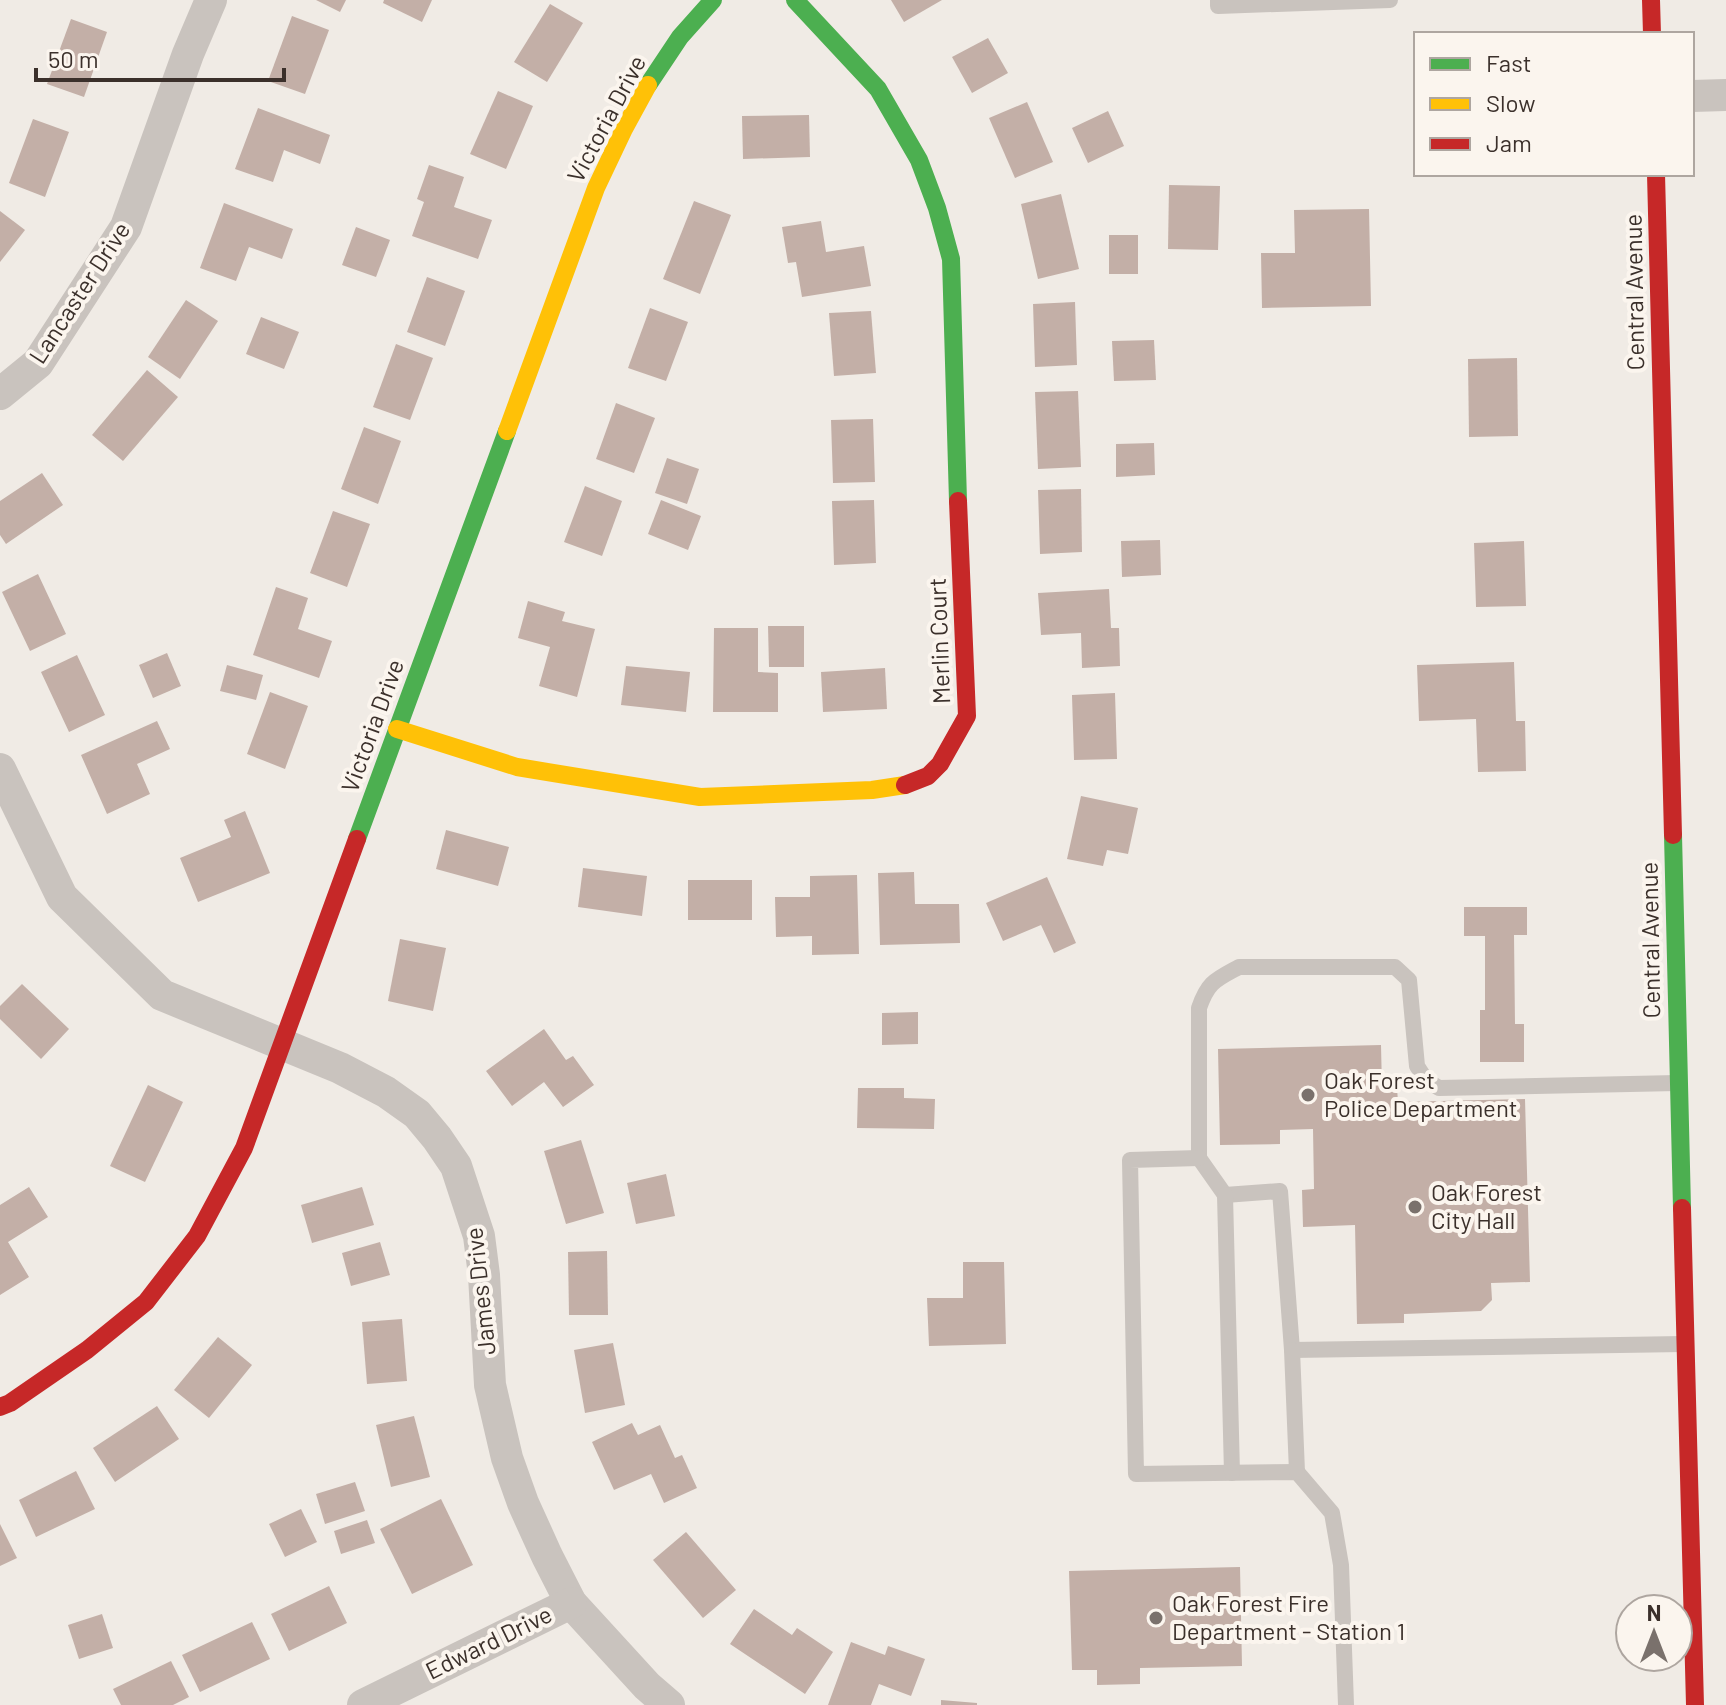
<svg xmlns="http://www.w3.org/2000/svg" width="1726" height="1705" font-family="Barlow,sans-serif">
  <rect width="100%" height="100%" fill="#f0ebe5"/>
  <g fill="#c3afa7">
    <path d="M316,0h30l-6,12z"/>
    <path d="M384,0h48l-10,22 -39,-19z"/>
    <path d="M891,0h51l-38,22z"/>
    <path d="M550,4l33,19 -36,59 -33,-20z"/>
    <path d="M292,16l37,14 -24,64 -37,-13z"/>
    <path d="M71,19l36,13 -23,65 -37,-13z"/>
    <path d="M988,38l20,35 -36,20 -20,-36z"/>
    <path d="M498,91l35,15 -27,63 -36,-15z"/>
    <path d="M1027,102l26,60 -38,16 -26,-60z"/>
    <path d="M258,108l72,27 -10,29 -36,-14 -11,32 -38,-13z"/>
    <path d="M1108,111l16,35 -36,17 -16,-35z"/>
    <path d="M809,115l1,42 -67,2 -1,-43z"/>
    <path d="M33,119l36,13 -24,65 -36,-14z"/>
    <path d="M429,165l35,12 -10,30 38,13 -14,39 -66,-23 12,-34 -7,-3z"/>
    <path d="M1169,185l51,1 -2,64 -50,-1z"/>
    <path d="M1061,194l18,75 -41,10 -17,-75z"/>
    <path d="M694,201l37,14 -31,79 -37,-15z"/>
    <path d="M224,203l69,26 -11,30 -33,-12 -13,34 -36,-13z"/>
    <path d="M1369,209l2,97 -109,2 -1,-55h34l-1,-43z"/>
    <path d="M0,211l25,19 -25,32z"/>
    <path d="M821,221l5,31 38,-6 7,40 -69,11 -6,-35 -8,1 -6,-36z"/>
    <path d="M356,227l34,13 -14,37 -34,-12z"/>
    <rect x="1109" y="235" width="29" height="39"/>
    <path d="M427,277l38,14 -20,55 -38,-14z"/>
    <path d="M186,300l32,21 -38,58 -32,-22z"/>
    <path d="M1075,302l2,63 -42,2 -2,-63z"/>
    <path d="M650,308l38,14 -22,59 -38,-13z"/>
    <path d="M871,311l5,62 -42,3 -5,-63z"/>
    <path d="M261,317l38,15 -15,37 -38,-15z"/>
    <path d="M1154,340l2,40 -42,1 -2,-40z"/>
    <path d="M396,344l37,14 -23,62 -37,-13z"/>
    <path d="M1517,358l1,78 -49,1 -1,-78z"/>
    <path d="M147,370l31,27 -55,64 -31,-26z"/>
    <path d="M1078,391l3,76 -43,2 -3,-77z"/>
    <path d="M616,403l39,15 -21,55 -38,-14z"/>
    <path d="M873,419l2,63 -42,1 -2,-63z"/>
    <path d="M364,427l37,14 -23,63 -37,-15z"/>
    <path d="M1154,443l1,32 -39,2v-33z"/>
    <path d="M667,458l32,11 -12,35 -32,-11z"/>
    <path d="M42,473l21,32 -57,39 -6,-9v-34z"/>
    <path d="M585,486l37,15 -20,55 -38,-14z"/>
    <path d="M1081,489l1,63 -42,2 -2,-64z"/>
    <path d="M661,500l40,16 -13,34 -40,-16z"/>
    <path d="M874,500l2,63 -42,2 -2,-64z"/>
    <path d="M333,511l37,13 -23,63 -37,-14z"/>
    <path d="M1160,540l1,35 -39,2 -1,-36z"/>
    <path d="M1524,541l2,65 -50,1 -2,-64z"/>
    <path d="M38,574l28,60 -36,17 -28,-59z"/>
    <path d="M276,587l32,11 -10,31 34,12 -13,37 -66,-23z"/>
    <path d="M1109,589l2,39h8l1,38 -38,2 -1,-35 -40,2 -3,-42z"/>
    <path d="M528,601l37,11 -3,9 33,8 -18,68 -38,-11 11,-39 -32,-9z"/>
    <path d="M768,626h36v41h-35z"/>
    <path d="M714,628h44v44l20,1v39h-65z"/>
    <path d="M167,653l14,33 -28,12 -14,-33z"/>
    <path d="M77,655l28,60 -36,17 -28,-60z"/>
    <path d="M1514,662l2,59h9l1,50 -48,1 -2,-53 -57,2 -2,-56z"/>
    <path d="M227,665l36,10 -7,25 -36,-9z"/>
    <path d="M626,666l64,6 -4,40 -65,-7z"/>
    <path d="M885,668l2,41 -64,3 -2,-40z"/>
    <path d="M270,692l38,14 -23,63 -38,-15z"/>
    <path d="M1115,693l2,66 -43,1 -2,-65z"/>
    <path d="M157,721l13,28 -33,15 13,30 -43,20 -26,-59z"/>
    <path d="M1081,796l57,12 -10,46 -21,-4 -4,16 -36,-7z"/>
    <path d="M245,811l25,62 -72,29 -18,-44 51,-21 -7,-17z"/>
    <path d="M446,830l63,17 -11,39 -62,-17z"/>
    <path d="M583,868l64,8 -5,40 -64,-9z"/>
    <path d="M914,872l1,32h44l1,39 -80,2 -2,-72z"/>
    <path d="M857,875l2,79 -47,1v-19l-36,1 -1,-40h35v-21z"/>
    <path d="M1047,877l29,66 -22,10 -13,-28 -38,16 -17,-38z"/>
    <rect x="688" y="880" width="64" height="40"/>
    <path d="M1464,907h63v28h-13l1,89h9v38h-44v-52h5v-74h-21z"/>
    <path d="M400,939l46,9 -13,63 -45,-10z"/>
    <path d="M22,984l47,45 -28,30 -41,-40v-13z"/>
    <path d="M918,1012v32l-36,1v-32z"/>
    <path d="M544,1029l22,31 7,-4 21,29 -31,22 -19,-25 -32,24 -26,-35z"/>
    <path d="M1381,1045l1,43h15l1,14 127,-3 5,183 -39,1 1,17 -11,11 -77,3v9l-47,1 -2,-99 -52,2 -1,-37 12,-1 -1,-60 -33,1v14l-60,1 -2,-96z"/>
    <path d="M148,1085l35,17 -38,80 -35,-16z"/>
    <path d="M858,1088h46v10l31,1 -1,30 -77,-1z"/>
    <path d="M581,1140l23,73 -38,11 -22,-73z"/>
    <path d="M666,1174l9,42 -39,8 -9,-41z"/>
    <path d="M29,1187l19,30 -40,25 21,35 -29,18v-90z"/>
    <path d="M362,1187l12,38 -62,18 -11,-38z"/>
    <path d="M380,1242l10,33 -39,11 -9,-33z"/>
    <path d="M607,1251l1,64h-39l-1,-63z"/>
    <path d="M963,1262h41l2,82 -77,2 -2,-48h36z"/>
    <path d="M402,1319l5,62 -40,3 -5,-62z"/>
    <path d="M218,1337l34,28 -43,53 -35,-28z"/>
    <path d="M613,1343l12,62 -40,8 -11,-63z"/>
    <path d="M157,1406l22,33 -64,43 -22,-34z"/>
    <path d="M414,1416l16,61 -39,10 -15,-62z"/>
    <path d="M632,1423l6,12 22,-10 15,33 7,-3 15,33 -33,15 -13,-29 -37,16 -22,-48z"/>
    <path d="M76,1471l19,38 -59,28 -17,-37z"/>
    <path d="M355,1482l10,29 -40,13 -9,-30z"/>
    <path d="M441,1499l32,66 -61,29 -32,-65z"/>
    <path d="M301,1509l16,33 -32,15 -16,-33z"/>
    <path d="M367,1520l8,23 -34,11 -7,-23z"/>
    <path d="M0,1524l17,34 -17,8z"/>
    <path d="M686,1532l50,58 -33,28 -50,-58z"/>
    <path d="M1240,1567l2,99 -102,2v16l-43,1v-15h-25l-3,-99z"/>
    <path d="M329,1586l18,37 -58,28 -18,-37z"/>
    <path d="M754,1609l38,26 5,-7 36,24 -28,42 -75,-50z"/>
    <path d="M102,1614l11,34 -34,11 -11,-34z"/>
    <path d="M252,1622l18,37 -70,33 -18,-37z"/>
    <path d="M851,1642l34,13 3,-9 37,13 -14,37 -32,-12 -8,21h-43z"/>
    <path d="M171,1661l18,36 -16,8h-52l-8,-16z"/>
    <path d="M941,1700l36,3v2h-36z"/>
  </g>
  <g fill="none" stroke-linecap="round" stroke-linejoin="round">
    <g stroke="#c9c3be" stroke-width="16">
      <path d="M1218,0v6l172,-6"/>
      <path d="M1677,1083l-238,5 -13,-8 -9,-14 -8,-86 -14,-13h-156c-24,13 -31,15 -40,41v150l26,37 55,-4 12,159 391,-6"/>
      <path d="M1199,1158l-69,2 6,314 161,-2 35,41 9,52 5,140"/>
      <path d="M1225,1195l7,278"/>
      <path d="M1292,1350l5,122"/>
    </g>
    <g stroke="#c9c3be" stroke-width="32">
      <path d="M1692,96l34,-1"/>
      <path d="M0,394l38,-31 88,-136 62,-173 23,-54"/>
      <path d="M0,769l62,128 100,98 178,73 46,24 31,22 20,24 19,28 23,70 5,39 6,110 17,73 16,45 24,53 24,47 76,83 22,19"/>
      <path d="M363,1705l208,-102"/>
    </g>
    <g stroke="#4caf50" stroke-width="18">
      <path d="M795,0l83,89 41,71 18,48 14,51 7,242"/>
      <path d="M648,85l32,-48 33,-37"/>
      <path d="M1673,835l9,373"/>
      <path d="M357,839l150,-408"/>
    </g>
    <g stroke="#ffc107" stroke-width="18">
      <path d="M507,431l89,-243 28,-59 24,-44"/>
      <path d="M397,729l120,38 183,30 172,-7 33,-5"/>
    </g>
    <g stroke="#c62828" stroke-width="18">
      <path d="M1651,0l1,34"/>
      <path d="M1656,174l17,661"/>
      <path d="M905,785l23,-9 12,-12 27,-48 -9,-215"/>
      <path d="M1682,1208l13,497"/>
      <path d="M0,1407l10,-4 77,-53 59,-48 51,-66 47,-88 113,-309"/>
    </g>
  </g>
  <g fill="#7a716c" stroke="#fbf5ee" stroke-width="3">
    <circle cx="1308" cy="1095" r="8"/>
    <circle cx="1415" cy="1207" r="8"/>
    <circle cx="1156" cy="1618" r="8"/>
  </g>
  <g text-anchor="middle" stroke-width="8" stroke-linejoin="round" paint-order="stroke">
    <g font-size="24" fill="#3b302b" stroke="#fbf5ee">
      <text transform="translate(607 119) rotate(-62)" y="8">Victoria Drive</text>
      <text transform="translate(1635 292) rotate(-91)" y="8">Central Avenue</text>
      <text transform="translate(80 293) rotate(-57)" y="8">Lancaster Drive</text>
      <text transform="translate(940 641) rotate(-92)" y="8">Merlin Court</text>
      <text transform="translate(373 726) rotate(-70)" y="8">Victoria Drive</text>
      <text transform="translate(1651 940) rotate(-91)" y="8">Central Avenue</text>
      <text transform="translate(481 1291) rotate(-96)" y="8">James Drive</text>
      <text transform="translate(489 1643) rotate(-26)" y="8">Edward Drive</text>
    </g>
    <g font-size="24" fill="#3b302b" stroke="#fbf5ee" text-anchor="start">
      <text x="1324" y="1089">Oak Forest<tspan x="1324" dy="28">Police Department</tspan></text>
      <text x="1431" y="1201">Oak Forest<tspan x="1431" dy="28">City Hall</tspan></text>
      <text x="1172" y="1612">Oak Forest Fire<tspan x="1172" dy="28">Department - Station 1</tspan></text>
    </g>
  </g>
  <rect x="1414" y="32" width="280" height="144" fill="#fbf5ee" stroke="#aea6a0" stroke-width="2"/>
  <rect x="1430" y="58" width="40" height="12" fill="#4caf50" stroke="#aea6a0" stroke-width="2"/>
  <text x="1486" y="72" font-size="24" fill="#3b302b">Fast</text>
  <rect x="1430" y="98" width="40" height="12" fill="#ffc107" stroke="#aea6a0" stroke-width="2"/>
  <text x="1486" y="112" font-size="24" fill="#3b302b">Slow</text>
  <rect x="1430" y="138" width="40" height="12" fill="#c62828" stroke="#aea6a0" stroke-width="2"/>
  <text x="1486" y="152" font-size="24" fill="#3b302b">Jam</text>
  <g transform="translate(1654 1633)"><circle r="38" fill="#fbf5ee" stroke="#aea6a0" stroke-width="2"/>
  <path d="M0-6L14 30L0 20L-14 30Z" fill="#7a716c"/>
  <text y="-12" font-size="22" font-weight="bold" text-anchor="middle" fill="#3b302b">N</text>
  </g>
  <path d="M36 68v12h248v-12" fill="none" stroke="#3b302b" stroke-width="4"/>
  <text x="48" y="68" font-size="24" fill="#3b302b" stroke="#fbf5ee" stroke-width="6" paint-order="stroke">50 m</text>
</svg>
